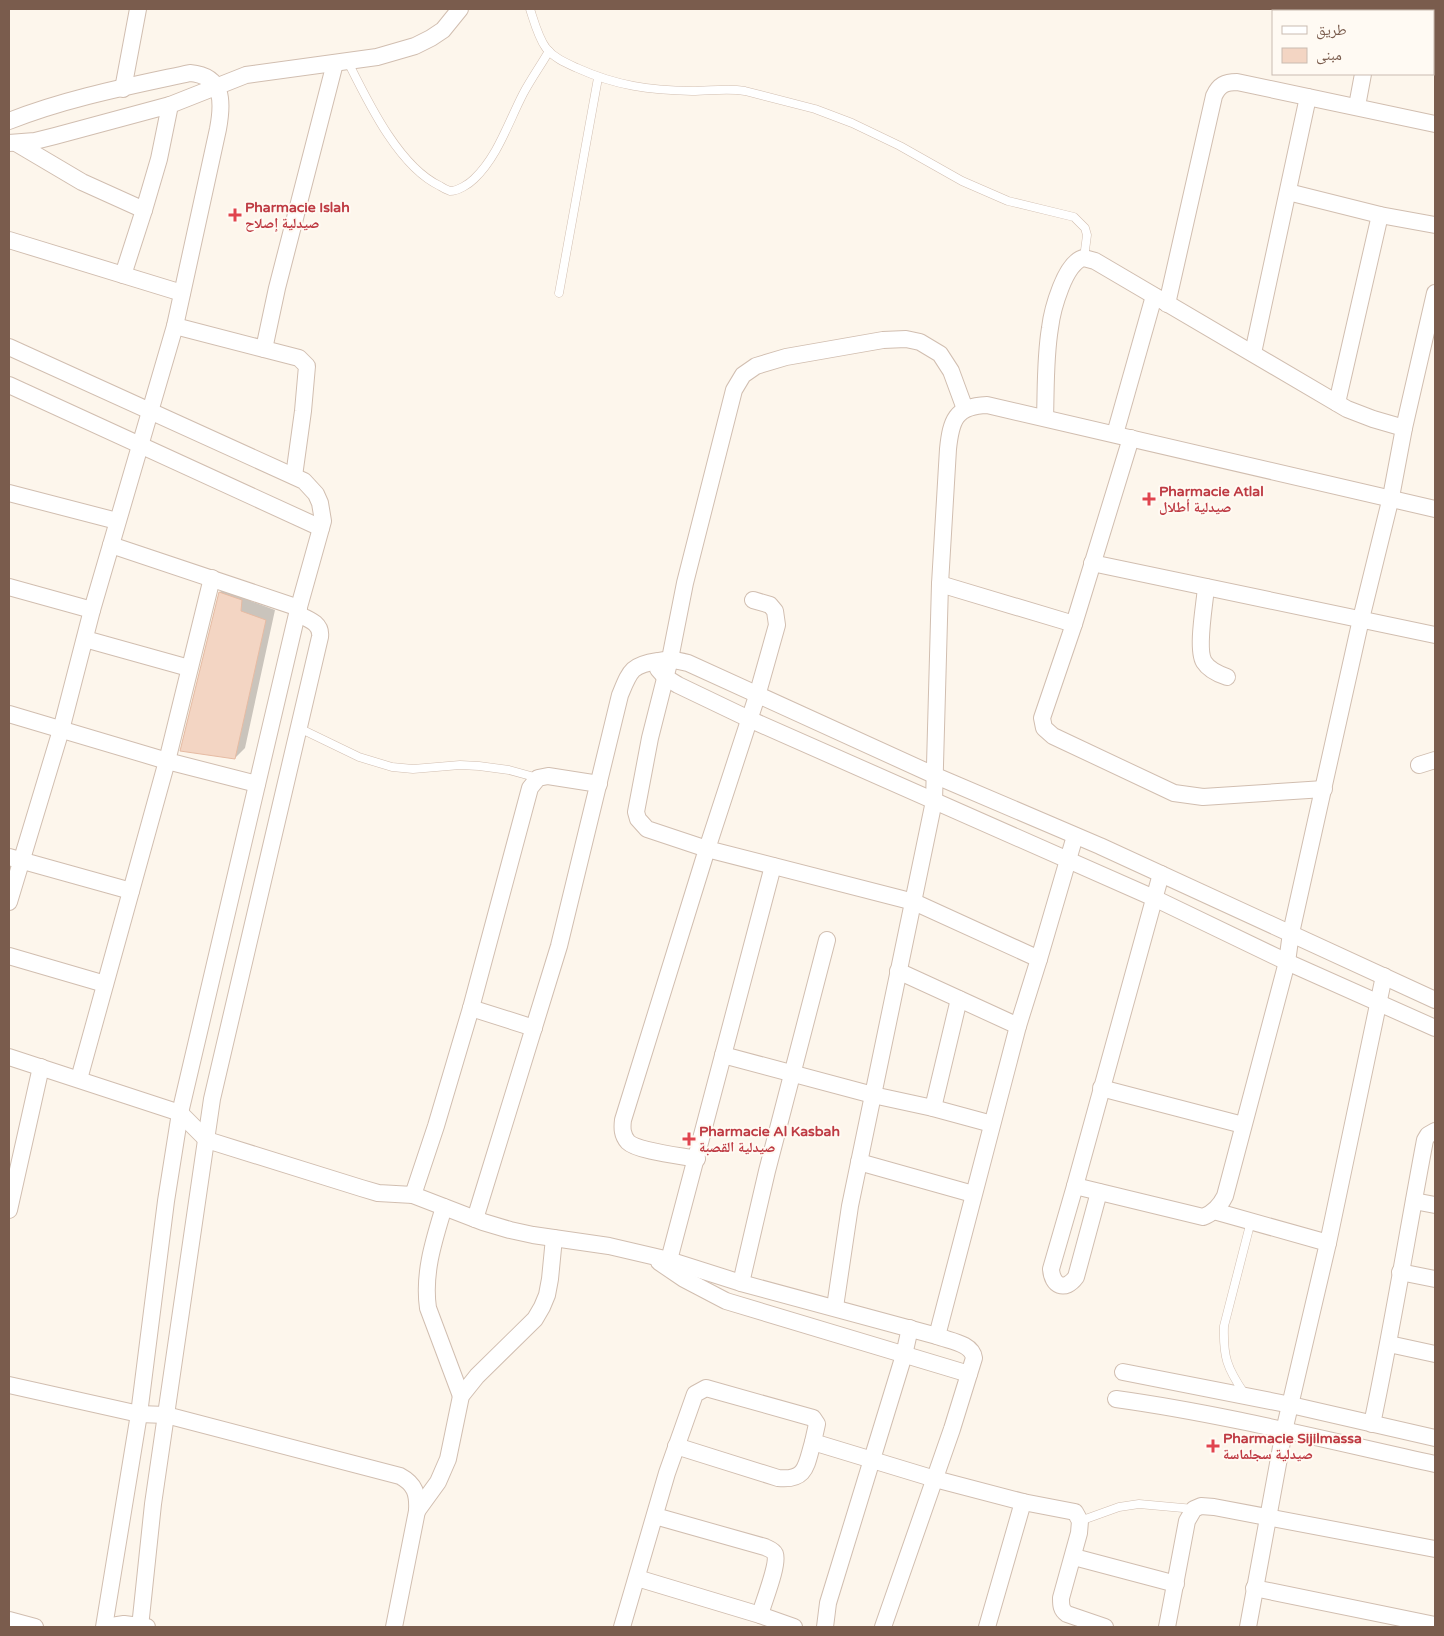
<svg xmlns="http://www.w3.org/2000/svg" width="1444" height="1636" font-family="'Varela Round','Noto Naskh Arabic',sans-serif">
  <rect width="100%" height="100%" fill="#fdf6ec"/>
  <path fill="#0003" d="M230,582l22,7 -1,12 24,9 -30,138 -10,10 -54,-8 39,-158z"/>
  <path fill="#f3d5c3" stroke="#e6bba3" d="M219,592l23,8 -1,11 25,9 -31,139 -55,-8z"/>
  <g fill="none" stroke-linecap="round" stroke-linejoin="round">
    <g stroke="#d1beb0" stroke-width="9">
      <g id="lane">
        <path d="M530,9c4,12 8,28 16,39 8,10 20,15 31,20 40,18 72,22 115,23 18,0 35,-3 53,0l70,18 37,14 48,23 62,35 46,20 66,16 11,11 2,7 -3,23"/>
        <path d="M348,62c20,40 51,105 92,124 3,2 7,4 10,5 8,0 19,-7 24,-12 24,-23 34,-56 49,-85 8,-15 18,-29 26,-43"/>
        <path d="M559,293l39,-215"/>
        <path d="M299,728l60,29 33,10 21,2 47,-4 19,1 30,4 29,8"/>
        <path d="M1244,1393c-17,-25 -21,-36 -20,-67l27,-105"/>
        <path d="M1080,1521l39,-14 20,-3 55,5"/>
      </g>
    </g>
    <g stroke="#d1beb0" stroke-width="18">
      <g id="street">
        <path d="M1379,9l11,2"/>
        <path d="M1433,21l2,1"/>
        <path d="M123,89l15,-80"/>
        <path d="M1357,106l6,-32"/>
        <path d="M9,121c58,-23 121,-35 181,-48 34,3 33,29 28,56l-43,197 -83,284 -31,120 -52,172"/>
        <path d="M9,143l26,-2 20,-5 115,-31 76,-30 131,-18 38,-11 16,-8 12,-8 17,-21"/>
        <path d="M16,143l66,39 62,28 15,-51 11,-54"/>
        <path d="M1288,192l92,23 55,10"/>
        <path d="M9,240l173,53"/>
        <path d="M123,275l21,-65"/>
        <path d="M1167,304l47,-208c5,-11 11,-14 23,-14l198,42"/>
        <path d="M175,326l89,23 13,-61 58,-225"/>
        <path d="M9,347l295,134 12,13 4,9 3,18 -26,93 -117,499 -14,88 -27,213 -35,213"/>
        <path d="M264,349l35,9 8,8 -4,45 -9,65"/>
        <path d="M1253,353l55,-256"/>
        <path d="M9,385l312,143"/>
        <path d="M1337,403l43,-188"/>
        <path d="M1045,418c1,-29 0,-60 5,-90 2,-17 15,-67 34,-70l11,3 252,148 26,10 31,9"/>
        <path d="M1115,434l39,-138"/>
        <path d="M1131,438l-57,186 -32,94 2,10 9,8 121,57 29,4 121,-8"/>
        <path d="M9,493l108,28"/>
        <path d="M111,545l188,63"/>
        <path d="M1092,563l343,72"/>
        <path d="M940,584l134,40"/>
        <path d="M9,587l83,23"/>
        <path d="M1206,587c-1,16 -10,62 -2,75 5,8 14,12 23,15"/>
        <path d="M753,600l17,5 5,6 2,14 -20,71 -50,153 207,53 125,57"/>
        <path d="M85,639l104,29"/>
        <path d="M658,669l7,8 13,8 71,34 405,179 133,64 148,66"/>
        <path d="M9,714l158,47 90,23"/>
        <path d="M1419,765l16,-5"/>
        <path d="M9,857l122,34"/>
        <path d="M1161,874l-86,312 128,31c11,-4 17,-11 22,-21l62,-234 4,-29 70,-314 30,-122 13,-69 31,-135"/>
        <path d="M9,956l96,28"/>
        <path d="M898,971l120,55"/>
        <path d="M471,1008l63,20"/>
        <path d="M723,1055l150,40 60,13 59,16"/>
        <path d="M9,1057l171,56 27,27 154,48 17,5 35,2 23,-69 35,-118 59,-220 8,-10 10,-2 51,8"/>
        <path d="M79,1079l88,-318 45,-183"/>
        <path d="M1101,1088l142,37"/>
        <path d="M933,1108l26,-109"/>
        <path d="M697,1159c-15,-3 -60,-8 -69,-17 -6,-7 -6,-14 -5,-22l84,-271 -60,-20 -9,-10 -2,-7 14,-74 20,-79 15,-76 49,-193 9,-15 13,-9 30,-9 97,-17 23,-1 14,3 20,12 11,17 14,38"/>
        <path d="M859,1162l114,32"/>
        <path d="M1075,1186l-24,83c1,17 14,23 25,8l23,-85"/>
        <path d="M413,1195l70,27 27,8 23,5 76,11 60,14 72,23 196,53"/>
        <path d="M1414,1201l21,4"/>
        <path d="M444,1207c-10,33 -21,66 -16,101l33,88"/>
        <path d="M9,1210l32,-143"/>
        <path d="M1214,1211l114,32"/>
        <path d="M475,1219l84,-273 61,-251c10,-24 11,-30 38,-34 11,-2 19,-1 30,2l248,113 164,70 335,154"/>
        <path d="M669,1260l104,-394"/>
        <path d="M659,1262l25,17 42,22 243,73"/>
        <path d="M1400,1272l35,7"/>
        <path d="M741,1283l26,-112 60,-231"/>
        <path d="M835,1307l15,-101 84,-405 6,-217 8,-135c3,-28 7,-43 39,-44l448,104"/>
        <path d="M1389,1344l46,10"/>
        <path d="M1123,1372l168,33 144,33"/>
        <path d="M9,1385l130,29 27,1 234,61c15,8 18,18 17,35l-23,116"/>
        <path d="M1116,1399c108,15 214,42 319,65"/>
        <path d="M1372,1424c20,-94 35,-189 53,-284l3,-5 7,-4"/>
        <path d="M676,1446l102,32c29,3 28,-13 35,-36"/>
        <path d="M417,1511l21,-29 10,-23 13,-63 16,-20 58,-57 7,-12 5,-12 3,-16 4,-41"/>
        <path d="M655,1516l110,31c4,2 8,3 10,7 4,10 -12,49 -15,61"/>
        <path d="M1074,1557l102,27"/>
        <path d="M637,1578l123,37 34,12"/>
        <path d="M1254,1588l181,37"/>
        <path d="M9,1620l26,7"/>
        <path d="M105,1627l19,-3 23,3"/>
        <path d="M140,1627l13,-123 59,-405 108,-462c2,-14 -12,-18 -23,-23"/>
        <path d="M622,1627l45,-154 28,-79 11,-6 107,30 4,6 -4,18 122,37 88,23 52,10 5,9 -1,12 -18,65c0,7 0,12 6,16l38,13"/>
        <path d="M825,1627l3,-24 76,-248 6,-27"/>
        <path d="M883,1627l69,-198 22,-71c-2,-15 -25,-17 -37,-22l81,-310 21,-67 36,-123"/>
        <path d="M987,1627l36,-125"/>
        <path d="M1167,1627l20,-106 7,-12 7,-3 13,1 221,42"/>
        <path d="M1248,1627l36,-196 44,-188 56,-267"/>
      </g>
    </g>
    <use href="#lane" stroke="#fff" stroke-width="8"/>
    <use href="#street" stroke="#fff" stroke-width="16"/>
  </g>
  <g fill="#e0444e" stroke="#fffaf3" stroke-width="2">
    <path d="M232.5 207.5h5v5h5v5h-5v5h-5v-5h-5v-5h5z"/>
    <path d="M1146.5 491.5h5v5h5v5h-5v5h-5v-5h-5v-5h5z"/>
    <path d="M686.5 1131.5h5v5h5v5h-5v5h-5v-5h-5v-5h5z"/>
    <path d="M1210.5 1438.5h5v5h5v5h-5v5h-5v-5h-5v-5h5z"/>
  </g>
  <g text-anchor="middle" stroke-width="4" stroke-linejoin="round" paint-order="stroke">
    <g font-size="14" font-weight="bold" fill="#be3a42" stroke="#fffaf3" text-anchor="start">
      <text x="245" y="212">Pharmacie Islah<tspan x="245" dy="16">صيدلية إصلاح</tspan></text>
      <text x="1159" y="496">Pharmacie Atlal<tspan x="1159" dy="16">صيدلية أطلال</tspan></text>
      <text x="699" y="1136">Pharmacie Al Kasbah<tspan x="699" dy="16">صيدلية القصبة</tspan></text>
      <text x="1223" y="1443">Pharmacie Sijilmassa<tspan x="1223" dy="16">صيدلية سجلماسة</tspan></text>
    </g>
  </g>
  <rect width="1444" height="1636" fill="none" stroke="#7a5c4d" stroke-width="20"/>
  <rect x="1272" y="10" width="162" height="65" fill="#fffaf3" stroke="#cabbb1"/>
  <rect x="1282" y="26" width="25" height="8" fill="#ffffff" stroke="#cabbb1"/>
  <text x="1316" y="35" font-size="15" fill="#7a5c4d">طريق</text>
  <rect x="1282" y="48" width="25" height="15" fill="#f3d5c3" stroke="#cabbb1"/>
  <text x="1316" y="60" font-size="15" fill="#7a5c4d">مبنى</text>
</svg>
